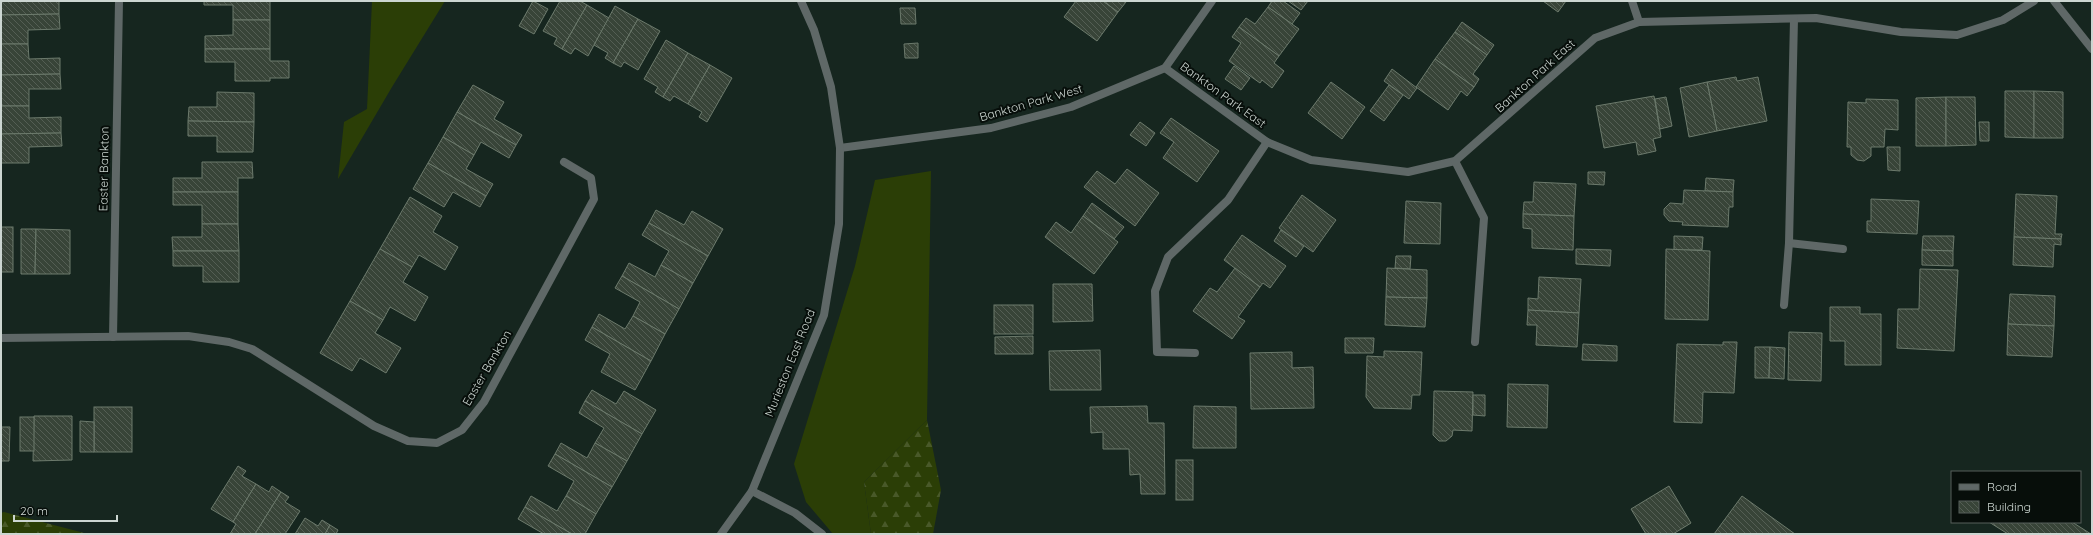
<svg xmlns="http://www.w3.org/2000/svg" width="2093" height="535" font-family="Quicksand,sans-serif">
  <defs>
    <pattern id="forest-firs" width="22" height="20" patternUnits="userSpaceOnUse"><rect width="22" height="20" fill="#2b3e06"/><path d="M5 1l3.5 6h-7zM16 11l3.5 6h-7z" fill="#495929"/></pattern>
    <pattern id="building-back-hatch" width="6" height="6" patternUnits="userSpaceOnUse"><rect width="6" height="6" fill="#384438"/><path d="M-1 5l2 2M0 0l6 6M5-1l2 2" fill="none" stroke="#545e54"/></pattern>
  </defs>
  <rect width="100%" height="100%" fill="#16261f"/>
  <g fill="#2b3e06">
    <path d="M372,1h73l-53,86 -54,92 6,-57 23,-13z"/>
    <path d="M931,171l-4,249 -63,62 7,52h-38l-27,-32 -12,-38 61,-198 20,-86z"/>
  </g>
  <g fill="url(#forest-firs)">
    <path d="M927,420l14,70 -8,44h-62l-7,-52z"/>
    <path d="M4,512l84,22h-87v-21z"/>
  </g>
  <g fill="url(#building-back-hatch)" stroke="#6c7a6c">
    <path d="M1,1h58v13l-58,1z"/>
    <path d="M204,1h66v19h-37v-15h-29z"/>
    <path d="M533,1l15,8 -14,25 -15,-8z"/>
    <path d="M560,1h20l7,4 -25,44 -8,-5 3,-6 -14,-7z"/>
    <path d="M1076,1h27l15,11 -21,29 -33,-24z"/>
    <path d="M1103,1h22l1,1 -8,10z"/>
    <path d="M1272,1h11l17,12 -8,11 -24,-17z"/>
    <path d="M1288,1h20l-7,9z"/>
    <path d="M1543,1h23l-8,11z"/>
    <path d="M587,5l22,13 -21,38 -13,-8 -4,6 -9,-5z"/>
    <path d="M615,6l23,13 -25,44 -8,-5 3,-5 -14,-8z"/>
    <path d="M1268,7l31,22 -20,27 -40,-29 7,-9 9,6z"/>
    <path d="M900,8h15l1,16h-15z"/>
    <path d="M59,14l1,15 -32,1v14h-27v-29z"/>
    <path d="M638,19l22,12 -22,39 -14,-8 -3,5 -8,-4z"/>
    <path d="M233,20h37v29h-65v-13l28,-1z"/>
    <path d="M1462,22l32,23 -7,10 -32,-23z"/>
    <path d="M1239,27l40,29 -5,7 10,8 -12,17 -10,-8 -2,3 -31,-22 12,-18 -9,-6z"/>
    <path d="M1455,32l32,23 -14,19 6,5 -5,8 -39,-28z"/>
    <path d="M666,40l22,13 -25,44 -8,-5 3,-5 -14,-8z"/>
    <path d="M918,43v15h-13l-1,-14z"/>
    <path d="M1,44h27l1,15 31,-1v16l-59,1z"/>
    <path d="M205,49h65v12h19v17h-19v3h-35v-19h-30z"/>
    <path d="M688,53l22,12 -22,39 -14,-8 -4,5 -7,-4z"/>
    <path d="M1435,59l39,28 -7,9 -6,-5 -13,19 -32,-23z"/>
    <path d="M710,65l22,13 -25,44 -8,-5 3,-5 -14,-8z"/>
    <path d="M1234,66l16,12 -9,12 -16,-11z"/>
    <path d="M1392,69l25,19 -8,11 -25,-18z"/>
    <path d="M60,74l1,15h-32v17h-28v-31z"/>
    <path d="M1736,77l1,4 21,-4 9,44 -50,10 -10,-49z"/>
    <path d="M1331,82l34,25 -23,32 -34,-26z"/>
    <path d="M1707,82l10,49 -28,6 -9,-49z"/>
    <path d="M473,85l31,17 -10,17 28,16 -6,10 -59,-33z"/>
    <path d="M1389,85l14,10 -19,26 -14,-10z"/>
    <path d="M2005,91h29v47l-29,-1z"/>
    <path d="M2034,91l29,1v46h-29z"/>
    <path d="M217,92l37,1v29l-66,-1 1,-14h28z"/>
    <path d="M1654,96l7,41 -8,2 3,12 -18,4 -2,-13 -32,6 -8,-42z"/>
    <path d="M1666,97l6,29 -12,3 -5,-30z"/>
    <path d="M1946,97v49h-30v-48z"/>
    <path d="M1946,97h29l1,48 -30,1z"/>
    <path d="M1866,99l32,1v30l-13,-1 -1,18h-13v9l-7,5 -7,-1 -6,-5v-8h-4l1,-45 18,1z"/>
    <path d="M1,106h28v12l32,-1v16l-60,1z"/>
    <path d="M457,112l59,33 -7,13 -28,-16 -7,13 -31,-18z"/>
    <path d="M1171,118l48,33 -22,31 -34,-24 11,-16 -14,-9z"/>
    <path d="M188,121l66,1 -1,30h-36v-16h-29z"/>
    <path d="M1140,122l15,11 -9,13 -16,-11z"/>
    <path d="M1979,122h10v19h-9z"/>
    <path d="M61,133l1,13 -33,1v16h-28v-29z"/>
    <path d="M443,137l31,18 -8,14 27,15 -7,12 -58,-33z"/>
    <path d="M1887,147h13v24l-12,-1z"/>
    <path d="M202,162h50l1,16h-15v14h-65v-14h29z"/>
    <path d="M428,163l58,33 -6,11 -27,-15 -9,15 -31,-18z"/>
    <path d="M1127,169l32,24 -24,33 -51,-39 13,-16 18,13z"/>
    <path d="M1588,172h17l-1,13 -16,-1z"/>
    <path d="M1706,178l28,2 -1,12 -28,-1z"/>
    <path d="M1534,182l42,2 -2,32 -51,-2 1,-12h9z"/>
    <path d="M1684,190l49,2v15h-4l-1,20 -46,-2 1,-3 -14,-1 -5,-6v-6l6,-6 13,1z"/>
    <path d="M173,192h65v32h-36v-19h-29z"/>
    <path d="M2016,194l41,2 -2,38h7l-1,5 -47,-2z"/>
    <path d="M1302,195l34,25 -23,32 -34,-24z"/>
    <path d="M410,197l32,19 -9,16 25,15 -13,23 -26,-15 -7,12 -32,-18z"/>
    <path d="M1871,199l48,2 -2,33 -50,-2v-11h4z"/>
    <path d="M1406,201l35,2 -1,41 -36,-1z"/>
    <path d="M1092,203l32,24 -10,12 -31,-23z"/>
    <path d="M656,210l28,15 8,-14 31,18 -15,27 -59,-33z"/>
    <path d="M1523,214l51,2 -1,34 -41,-2v-19l-9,-1z"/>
    <path d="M1083,216l35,26 -24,32 -49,-37 11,-15 15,11z"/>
    <path d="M649,223l59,33 -15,27 -32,-18 8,-14 -27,-16z"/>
    <path d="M202,224h36l1,27h-66l-1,-14h30z"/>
    <rect x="1" y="227" width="12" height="45"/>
    <path d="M21,229h15l-1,45h-14z"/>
    <path d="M36,229l34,1v44h-35z"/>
    <path d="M1281,230l23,16 -8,11 -22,-16z"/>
    <path d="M1242,235l44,31 -16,22 -7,-5 -3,4 -36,-27z"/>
    <path d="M1674,236l29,1 -1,13h-28z"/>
    <path d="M1923,236h31l-1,15 -31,-1z"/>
    <path d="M2014,237l47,2v6l-7,-1 -1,23 -40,-2z"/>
    <path d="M380,249l32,18 -9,15 25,15 -13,24 -25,-14 -7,13 -33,-19z"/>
    <path d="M1576,249l35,1 -1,16 -34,-2z"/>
    <path d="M1666,249l44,2 -2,69 -43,-1z"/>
    <path d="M1922,250l31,1v15l-31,-1z"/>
    <path d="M173,251h66v31h-36v-16h-30z"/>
    <path d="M1396,256h15l-1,13 -15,-1z"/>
    <path d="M629,263l26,14 6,-12 32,18 -14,26 -57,-33z"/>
    <path d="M1235,268l25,19 -22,30 7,4 -13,18 -39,-28 17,-23 7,4z"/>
    <path d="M1387,268l40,2v28l-41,-1z"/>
    <path d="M1920,269l38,1 -4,81 -57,-3 1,-39h21z"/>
    <path d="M622,276l57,33 -14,25 -32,-18 7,-14 -25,-14z"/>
    <path d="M1539,277l42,2 -2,34 -51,-3v-12l10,1z"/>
    <path d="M1053,284h39l1,37 -40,1z"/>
    <path d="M2010,294l45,2 -1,30 -46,-2z"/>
    <path d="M1386,297l41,1 -2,29 -40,-2z"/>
    <path d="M350,301l33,19 -8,13 26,15 -15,25 -26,-15 -8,13 -32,-18z"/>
    <rect x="994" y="305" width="39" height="29"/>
    <path d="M1830,307h30v7h21v51h-36v-24h-15z"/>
    <path d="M1528,310l51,3 -2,34 -41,-2 1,-20h-10z"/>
    <path d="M599,314l26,15 8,-13 32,18 -14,27 -59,-34z"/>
    <path d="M2008,324l46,2 -2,31 -45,-2z"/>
    <path d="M592,327l59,34 -16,29 -34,-18 9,-18 -25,-14z"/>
    <path d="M1789,332l33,1 -1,48 -33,-1z"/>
    <path d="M1033,336v18h-38v-17z"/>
    <path d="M1345,338h29l-1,15h-28z"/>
    <path d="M1723,342h14l-3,51 -31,-1 -1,31 -28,-1 3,-78 46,1z"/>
    <path d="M1583,344l34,2v15l-35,-1z"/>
    <path d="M1755,347h15l-1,31h-14z"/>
    <path d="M1770,347l15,1 -1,31 -15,-1z"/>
    <path d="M1100,350l1,40h-51l-1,-39z"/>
    <path d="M1384,351l38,1 -2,43h-8l-1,14 -37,-1 -8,-11 1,-41 17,1z"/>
    <path d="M1292,352v16l21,-1 1,41 -63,1 -1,-56z"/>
    <path d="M1508,384l40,1 -1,43 -40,-1z"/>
    <path d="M592,390l24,14 8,-13 32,19 -14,24 -57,-33z"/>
    <path d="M1434,391l39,1 -1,39 -19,-1 -1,6 -6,5h-7l-6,-6z"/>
    <path d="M1473,395h12v21l-12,-1z"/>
    <path d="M585,401l57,33 -15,27 -32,-18 9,-15 -25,-15z"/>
    <path d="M1147,406l1,17h16l1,71h-24l-1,-20 -10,1 -1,-26h-26v-17l-12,1 -1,-26z"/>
    <path d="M1194,406l42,1v41h-43z"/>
    <rect x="94" y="407" width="38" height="45"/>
    <path d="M34,416h38v44l-39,1z"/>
    <rect x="20" y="417" width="14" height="34"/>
    <path d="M80,421l14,1v30h-14z"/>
    <path d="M1,427h9l-1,34h-8z"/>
    <path d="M561,443l26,15 8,-15 32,18 -15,26 -57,-33z"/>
    <path d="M555,454l57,33 -16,27 -30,-18 8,-15 -26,-15z"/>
    <rect x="1176" y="460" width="17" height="40"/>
    <path d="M238,466l8,5 -4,5 14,8 -23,38 -22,-13z"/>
    <path d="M256,484l13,8 3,-6 9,6 -26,42h-25l6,-10 -3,-2z"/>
    <path d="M1669,486l22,37 -18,11h-27l-15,-25z"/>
    <path d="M281,492l8,5 -4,5 15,9 -15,23h-30z"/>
    <path d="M531,496l26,15 9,-15 30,18 -11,20h-13l-47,-27z"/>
    <path d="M1742,496l53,38h-81z"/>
    <path d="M525,507l47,27h-28l-26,-15z"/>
    <path d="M305,518l13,8 4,-6 8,5 -5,9h-30z"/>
    <path d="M1989,522h83l19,12h-83z"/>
    <path d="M330,525l8,5 -2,4h-11z"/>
  </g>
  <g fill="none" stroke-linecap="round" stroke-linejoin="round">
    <g stroke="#5f6867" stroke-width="8">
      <path d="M1632,1l7,21"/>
      <path d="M2054,1l38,48"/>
      <path d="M1165,68l102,74 44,18 97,12 47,-11 140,-123 44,-16 177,-4 85,14 56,3 46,-15 31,-19"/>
      <path d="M840,148l151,-20 80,-21 94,-39 47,-67"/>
      <path d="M1455,161l29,57 -9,124"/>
      <path d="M1789,243l54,6"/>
      <path d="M1784,305l5,-62 5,-224"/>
      <path d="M113,337l6,-336"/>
      <path d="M1,338l187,-2 41,6 23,7 122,77 34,15 29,2 25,-13 22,-28 110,-203 -3,-21 -27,-16"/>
      <path d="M1195,353l-38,-1 -2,-61 13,-34 60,-57 39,-58"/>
      <path d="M752,491l43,22 27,21"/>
    </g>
    <path stroke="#5f6867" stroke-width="8" d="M721,534l31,-43 72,-176 15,-91 1,-76 -9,-61 -17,-57 -13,-29"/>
  </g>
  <g text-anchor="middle" stroke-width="4" stroke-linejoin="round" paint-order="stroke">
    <g font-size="12" fill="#ccd6d1" stroke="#070e0a">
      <text transform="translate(1535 76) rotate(-42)" y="4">Bankton Park East</text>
      <text transform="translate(1223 95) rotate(36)" y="4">Bankton Park East</text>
      <text transform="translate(1031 103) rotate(-16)" y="4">Bankton Park West</text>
      <text transform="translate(104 169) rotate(-89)" y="4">Easter Bankton</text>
      <text transform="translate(790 363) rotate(-68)" y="4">Murieston East Road</text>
      <text transform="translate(487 368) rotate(-60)" y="4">Easter Bankton</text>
    </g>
  </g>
  <rect width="2093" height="535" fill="none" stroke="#ccd6d1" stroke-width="4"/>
  <rect x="1951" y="471" width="130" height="52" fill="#070e0a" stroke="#565e5a"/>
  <rect x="1959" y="484" width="20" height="6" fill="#5f6867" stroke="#565e5a"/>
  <text x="1987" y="491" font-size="12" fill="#ccd6d1">Road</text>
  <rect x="1959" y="501" width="20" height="12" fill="url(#building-back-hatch)" stroke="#565e5a"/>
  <text x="1987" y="511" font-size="12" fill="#ccd6d1">Building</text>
  <path d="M14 515v6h103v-6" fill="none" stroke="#ccd6d1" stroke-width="2"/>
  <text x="20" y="515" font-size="12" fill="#ccd6d1" stroke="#070e0a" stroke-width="3" paint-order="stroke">20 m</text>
</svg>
